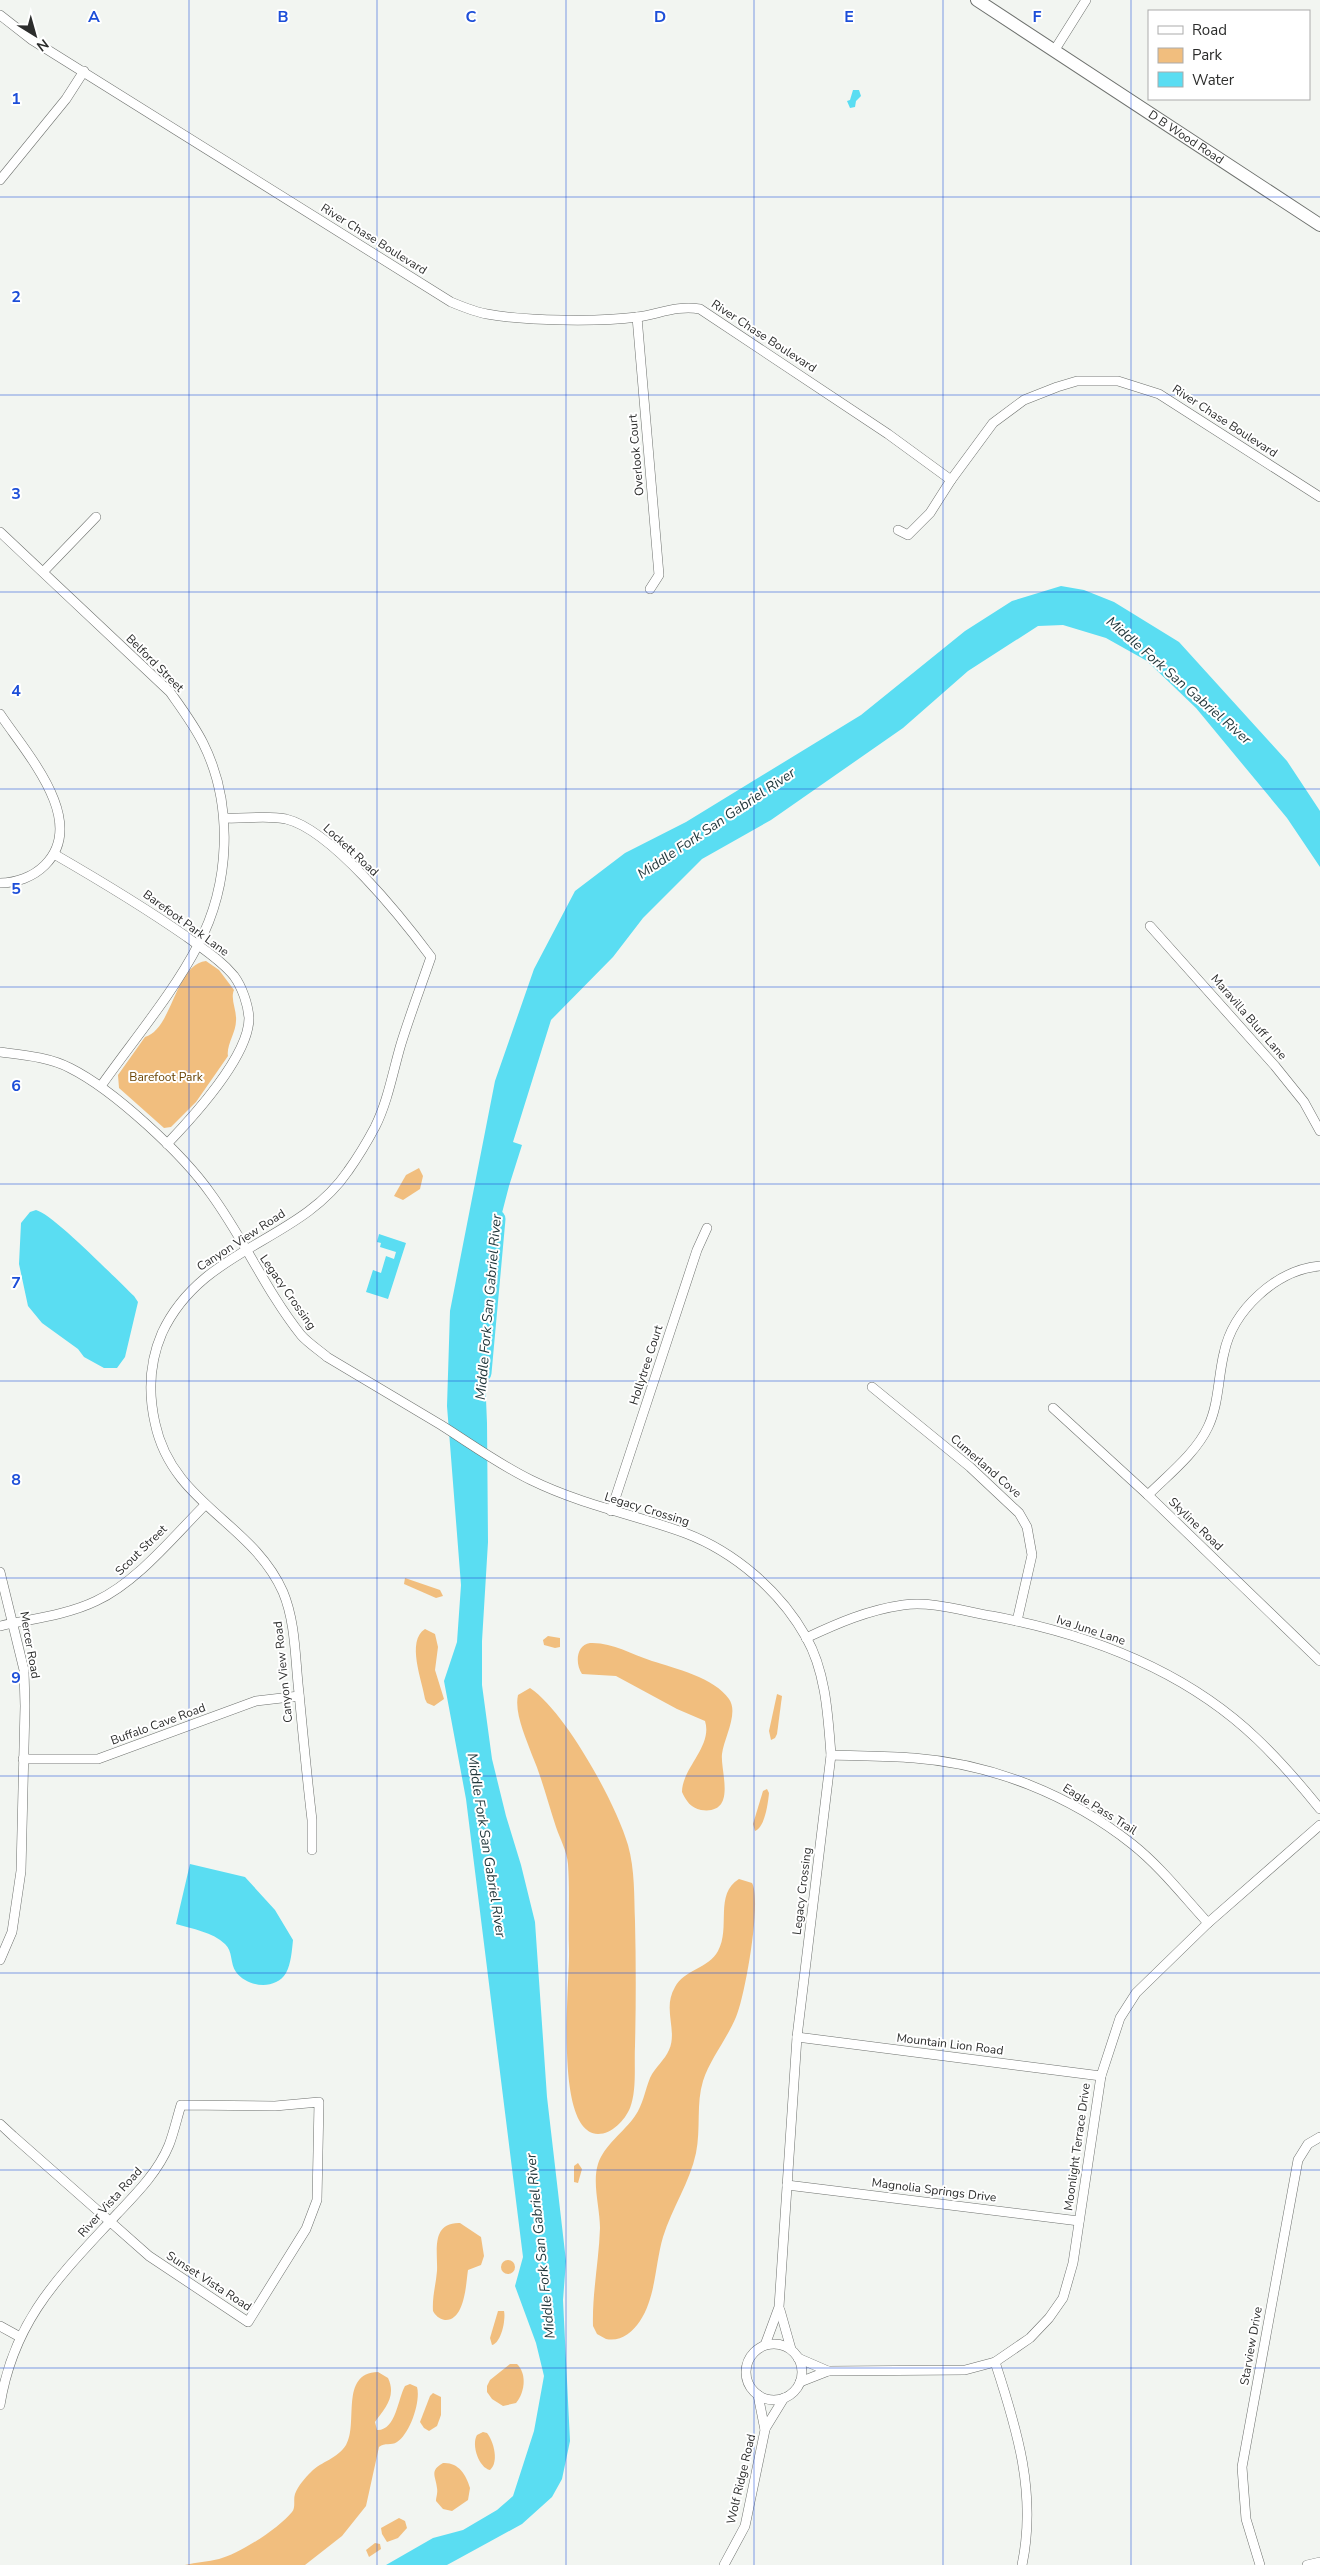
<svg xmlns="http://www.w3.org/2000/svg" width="1320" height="2565" font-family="'Nunito Sans',sans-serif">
  <rect width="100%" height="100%" fill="#f2f5f1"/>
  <g fill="#f1be7e">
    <path d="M206,961l13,9 15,20c-4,9 3,20 2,31 0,11 -10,25 -8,35l-32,46 -25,25 -7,1 -45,-40 -1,-13 27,-38c28,-8 30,-73 61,-76z"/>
    <path d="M419,1168l4,8 -3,13 -17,11 -9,-4 12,-21z"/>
    <path d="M405,1578l35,12 3,6 -7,2 -32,-14z"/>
    <path d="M425,1629l10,5 3,13 -3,23 9,29 -10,7 -7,-3 -2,-4c-3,-19 -19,-58 0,-70z"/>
    <path d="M548,1636l12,2v9l-5,1 -11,-3 -1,-5z"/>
    <path d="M590,1643c22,-1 41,11 62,18 22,7 63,17 77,38 10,14 -5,39 -7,55 -2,17 16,61 -21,56 -10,-2 -15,-9 -19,-18 0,-24 31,-46 23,-71l-28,-12 -61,-33 -34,-2c-7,-10 -6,-29 8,-31z"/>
    <path d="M530,1688c36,24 86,116 98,157 7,25 6,51 7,76 1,42 1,83 0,125 -1,19 2,44 -5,62 -5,12 -18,26 -32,26 -45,-1 -28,-154 -29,-184 -1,-28 1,-58 -1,-86 -1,-13 -8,-25 -12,-37 -8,-24 -14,-49 -24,-72 -6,-17 -18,-42 -14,-60z"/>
    <path d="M777,1694l5,2 -5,38 -2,4 -4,2 -2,-9z"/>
    <path d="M767,1789l2,4c-1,10 -4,34 -14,38l-2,-7 10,-33z"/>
    <path d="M739,1879l13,4c10,17 -7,114 -16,134 -9,22 -26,42 -33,64 -7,22 -2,48 -7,72 -6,29 -24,55 -33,84 -8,27 -7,60 -23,84 -8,12 -20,21 -34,18l-9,-5 -4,-8c-1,-33 6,-65 7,-98 0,-20 -8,-45 -2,-64 6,-19 26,-32 37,-48 8,-11 10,-26 15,-38 5,-11 15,-18 19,-28 9,-20 -7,-41 6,-63 9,-17 34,-19 43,-36 13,-23 -4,-57 21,-72z"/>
    <path d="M578,2163l4,6 -4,14 -4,-1v-16z"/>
    <path d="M460,2223l21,14 3,19 -3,9 -13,5c-2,13 -3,51 -23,50 -6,-1 -10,-5 -12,-9 -1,-14 3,-27 4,-40 1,-18 -7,-49 23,-48z"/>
    <circle cx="508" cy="2267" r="7"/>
    <path d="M498,2311h6c2,9 -3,32 -12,34l-2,-7z"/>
    <path d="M510,2364h7c10,10 8,28 -1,39l-13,3 -11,-7 -5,-7v-6l3,-6z"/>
    <path d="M378,2372l10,6c9,19 -4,31 -13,44l2,8c19,1 21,-32 28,-44l5,-2 7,3c4,14 -7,47 -20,55 -6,4 -12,0 -18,5l-13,59 -24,30 -37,29h-120c11,-3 23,-3 34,-6 20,-5 59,-30 73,-47 4,-5 1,-12 3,-18 3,-8 10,-16 16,-22 11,-11 26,-13 35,-27 13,-21 -7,-72 32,-73z"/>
    <path d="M433,2393l8,4v18l-4,11 -8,5 -5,-3 -4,-6 10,-26z"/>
    <path d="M483,2432l4,1c7,9 12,29 3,37 -11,-2 -19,-25 -13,-35z"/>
    <path d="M443,2463c15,-1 23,11 27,25l-2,12 -16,11 -9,-2 -7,-8c0,-4 2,-8 1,-13 -1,-12 -8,-17 6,-25z"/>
    <path d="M399,2518l6,3 2,7 -9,10 -11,4 -5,-8 -1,-6z"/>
    <path d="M375,2543l5,1 1,5 -12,8 -3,-7z"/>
  </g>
  <g fill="#5addf2">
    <path d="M853,90h6l2,6 -5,5 -1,6 -5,1 -3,-7 3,-1z"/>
    <path d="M1061,586l23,4 30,12 65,40 108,119 33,50v56l-33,-49 -91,-110 -49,-47 -41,-23 -43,-13 -25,1 -70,45 -65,57 -132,92 -69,39 -59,59 -30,39 -62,63 -38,122 9,3 -13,41 -19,73 -7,69 4,95 1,119 -6,99v44l10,74 14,57 15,49 14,57 12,175 19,164 -3,39 7,141 -8,38 -10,18 -30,27 -75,41h-61l47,-27 30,-8 34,-20 16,-14 21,-65 10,-55 -8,-33 -21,-57 8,-29 -57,-458 -22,-118 13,-39 4,-57 -14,-179 3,-95 45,-230 39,-112 41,-78 50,-38 61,-31 175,-107 104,-84 47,-30z"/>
    <path d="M36,1210c17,4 81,70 98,86l4,6 -13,55 -8,11h-13l-20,-11 -6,-8 -36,-26 -14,-17 -9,-42 2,-41 9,-11z"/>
    <path d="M379,1234l27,9 -18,56 -22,-7 7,-22 8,3 5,-17 8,3 2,-7 -16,-5 1,-4 -4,-1z"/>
    <path d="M190,1864l55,13 30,33 18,30c-1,10 -2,24 -7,33 -11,18 -39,14 -50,-1 -6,-8 -3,-21 -11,-28 -12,-12 -33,-15 -49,-20z"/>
  </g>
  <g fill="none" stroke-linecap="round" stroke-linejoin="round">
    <path stroke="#5addf2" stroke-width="19" d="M482,1373l14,-154"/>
    <g stroke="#6e716e" stroke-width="10">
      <g id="street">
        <path d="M0,15l32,25 419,262c12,5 24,10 36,12 38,7 112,8 150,3 22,-3 40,-12 63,-8l188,125 63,46"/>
        <path d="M1054,51l32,-51"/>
        <path d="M0,180l66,-81 18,-28"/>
        <path d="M637,317l22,258 -9,14"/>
        <path d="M898,530l10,5 22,-22 21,-33 42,-57 31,-23 33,-13 20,-6h41l41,13 161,103"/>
        <path d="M0,532l170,160c12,17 24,33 33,51 31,62 27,142 -5,202 -24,47 -66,97 -97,141"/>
        <path d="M43,572l53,-55"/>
        <path d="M0,714c25,38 89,107 45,151 -12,12 -29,18 -45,18"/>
        <path d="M225,818c19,1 41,-3 61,1 46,11 116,99 145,138 -10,29 -21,58 -30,87 -8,27 -13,57 -26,83 -8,15 -17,30 -27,44 -49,72 -146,76 -186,162 -13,30 -14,59 -7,90 17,81 97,99 128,169 13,31 12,68 16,101 4,42 8,85 13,127v30"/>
        <path d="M54,854c45,26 90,53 133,83 16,12 34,23 47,39 8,11 14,28 15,42 0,38 -57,100 -82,126"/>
        <path d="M1150,926l125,140 29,36 16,29"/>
        <path d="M0,1052c23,3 49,5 70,16 44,22 113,86 141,126 33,45 55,97 90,141 7,8 18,15 26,22 38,23 76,45 114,68 30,19 59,40 90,55 51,25 102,34 154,53 50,19 95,58 121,104 20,35 22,79 25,118l-34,282 -18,270 -14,38"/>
        <path d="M872,1387l98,80 49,46 8,14 5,28 -15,66"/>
        <path d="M1053,1408l95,87 172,166"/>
        <path d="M1148,1495c20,-20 48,-42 60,-68 11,-23 10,-50 16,-74 9,-43 52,-83 96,-87"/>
        <path d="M611,1511l86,-261 10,-22"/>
        <path d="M0,1572l24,98 1,36 -4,165 -9,61 -12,28"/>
        <path d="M0,1626c31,-7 67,-11 96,-25 41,-19 77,-64 109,-96"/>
        <path d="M806,1638c32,-15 62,-28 97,-33 29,-4 60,6 89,11 97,18 192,53 265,123 22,21 43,45 63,70"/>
        <path d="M831,1755c27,1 55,1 83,3 79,6 156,37 218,86 29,23 52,53 76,79"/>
        <path d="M23,1759h75l158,-58 43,-5"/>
        <path d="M797,2037l304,39"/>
        <path d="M0,2124l13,12 84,74 52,46 99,66 58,-93 11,-29 2,-98 -44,4 -94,-1c-4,13 -7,27 -12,40 -11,27 -33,49 -52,69 -56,61 -103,104 -117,191"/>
        <path d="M787,2185l292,36"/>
        <path d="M780,2310l11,39"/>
        <path d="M0,2326l20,11"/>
        <circle cx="774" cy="2372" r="28"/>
        <path d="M798,2358l30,13 137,-1 30,-8 35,-24 19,-20 14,-20 10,-35 28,-187 19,-58 16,-25 72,-70 112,-98"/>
        <path d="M995,2362c22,67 42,132 27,203"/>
        <path d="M800,2382l28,-11"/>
        <path d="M765,2429l19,-31"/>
        <path d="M724,2565l21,-39 20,-96 -7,-35"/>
        <path d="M1260,2565l-14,-46 -4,-52 56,-307 10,-16 12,-7"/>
        <path d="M1307,2565l13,-3"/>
      </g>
    </g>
    <g stroke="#6e716e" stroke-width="14">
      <g id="secondary">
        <path id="s1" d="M977,0l343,225"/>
      </g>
    </g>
    <use href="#street" stroke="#fff" stroke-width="9"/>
    <use href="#secondary" stroke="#fff" stroke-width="12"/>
  </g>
  <path fill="none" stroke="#1d4ed8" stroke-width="1" stroke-opacity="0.55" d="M189,0v2565M377,0v2565M566,0v2565M754,0v2565M943,0v2565M1131,0v2565M0,197h1320M0,395h1320M0,592h1320M0,789h1320M0,987h1320M0,1184h1320M0,1381h1320M0,1578h1320M0,1776h1320M0,1973h1320M0,2170h1320M0,2368h1320"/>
  <g text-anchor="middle" stroke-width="4" stroke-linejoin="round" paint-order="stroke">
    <g font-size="12" fill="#2c2d2c" stroke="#fff">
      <text dy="4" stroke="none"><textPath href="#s1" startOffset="250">D B Wood Road</textPath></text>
      <text transform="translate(374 239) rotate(32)" y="4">River Chase Boulevard</text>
      <text transform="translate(764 336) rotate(33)" y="4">River Chase Boulevard</text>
      <text transform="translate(1225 421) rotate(33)" y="4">River Chase Boulevard</text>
      <text transform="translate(636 455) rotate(-95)" y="4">Overlook Court</text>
      <text transform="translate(155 663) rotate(45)" y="4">Belford Street</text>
      <text transform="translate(351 850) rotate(43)" y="4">Lockett Road</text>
      <text transform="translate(186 923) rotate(36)" y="4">Barefoot Park Lane</text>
      <text transform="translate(1249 1017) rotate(49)" y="4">Maravilla Bluff Lane</text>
      <text transform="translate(241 1240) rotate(-33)" y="4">Canyon View Road</text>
      <text transform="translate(288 1292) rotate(55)" y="4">Legacy Crossing</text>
      <text transform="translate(646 1365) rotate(-72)" y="4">Hollytree Court</text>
      <text transform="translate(986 1466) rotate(41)" y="4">Cumerland Cove</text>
      <text transform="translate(647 1509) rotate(17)" y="4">Legacy Crossing</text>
      <text transform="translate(1196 1524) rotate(44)" y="4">Skyline Road</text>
      <text transform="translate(141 1550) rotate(-44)" y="4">Scout Street</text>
      <text transform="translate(1091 1630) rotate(18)" y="4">Iva June Lane</text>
      <text transform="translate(30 1645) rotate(80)" y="4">Mercer Road</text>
      <text transform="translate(283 1672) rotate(-96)" y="4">Canyon View Road</text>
      <text transform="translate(158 1724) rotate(-20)" y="4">Buffalo Cave Road</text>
      <text transform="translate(1100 1809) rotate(32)" y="4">Eagle Pass Trail</text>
      <text transform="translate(802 1891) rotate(-83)" y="4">Legacy Crossing</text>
      <text transform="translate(950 2044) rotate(7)" y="4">Mountain Lion Road</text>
      <text transform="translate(1077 2147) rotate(-82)" y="4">Moonlight Terrace Drive</text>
      <text transform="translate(934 2190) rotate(7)" y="4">Magnolia Springs Drive</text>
      <text transform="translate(110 2202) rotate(-48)" y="4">River Vista Road</text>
      <text transform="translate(209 2281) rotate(33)" y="4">Sunset Vista Road</text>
      <text transform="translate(1251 2346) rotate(-80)" y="4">Starview Drive</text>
      <text transform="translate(741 2479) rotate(-77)" y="4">Wolf Ridge Road</text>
    </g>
    <g font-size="12" fill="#694302" stroke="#fff">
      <text x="166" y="1081">Barefoot Park</text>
    </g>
    <g font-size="14" font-style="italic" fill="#23393d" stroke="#fff">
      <text transform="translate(1179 680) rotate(41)" y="5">Middle Fork San Gabriel River</text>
      <text transform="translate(716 823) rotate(-34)" y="5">Middle Fork San Gabriel River</text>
      <text transform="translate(488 1307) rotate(-85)" y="5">Middle Fork San Gabriel River</text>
      <text transform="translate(487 1845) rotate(81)" y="5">Middle Fork San Gabriel River</text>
      <text transform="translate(540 2246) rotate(-96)" y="5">Middle Fork San Gabriel River</text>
    </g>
  </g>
  <g font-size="16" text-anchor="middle" font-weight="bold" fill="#1d4ed8" stroke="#fff" stroke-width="4" stroke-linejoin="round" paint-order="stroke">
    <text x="94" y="22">A</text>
    <text x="283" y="22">B</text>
    <text x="471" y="22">C</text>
    <text x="660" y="22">D</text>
    <text x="849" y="22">E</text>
    <text x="1037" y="22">F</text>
    <text x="16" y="104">1</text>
    <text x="16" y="302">2</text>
    <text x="16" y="499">3</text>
    <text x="16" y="696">4</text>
    <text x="16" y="894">5</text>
    <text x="16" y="1091">6</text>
    <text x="16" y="1288">7</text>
    <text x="16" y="1485">8</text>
    <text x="16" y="1683">9</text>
  </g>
  <rect x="1148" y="10" width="162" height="90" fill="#ffffff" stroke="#ababab"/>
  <rect x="1158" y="26" width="25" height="8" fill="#ffffff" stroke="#ababab"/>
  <text x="1192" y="35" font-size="15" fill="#2c2d2c">Road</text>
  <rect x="1158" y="48" width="25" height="15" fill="#f1be7e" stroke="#ababab"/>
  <text x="1192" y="60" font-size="15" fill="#2c2d2c">Park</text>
  <rect x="1158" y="72" width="25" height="15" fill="#5addf2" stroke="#ababab"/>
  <text x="1192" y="85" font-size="15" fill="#2c2d2c">Water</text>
  <g transform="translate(35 35) rotate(143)" stroke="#ffffff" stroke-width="4" paint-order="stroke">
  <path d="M0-4L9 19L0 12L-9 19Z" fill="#2c2d2c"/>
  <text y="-8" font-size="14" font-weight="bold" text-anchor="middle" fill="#2c2d2c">N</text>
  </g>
</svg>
